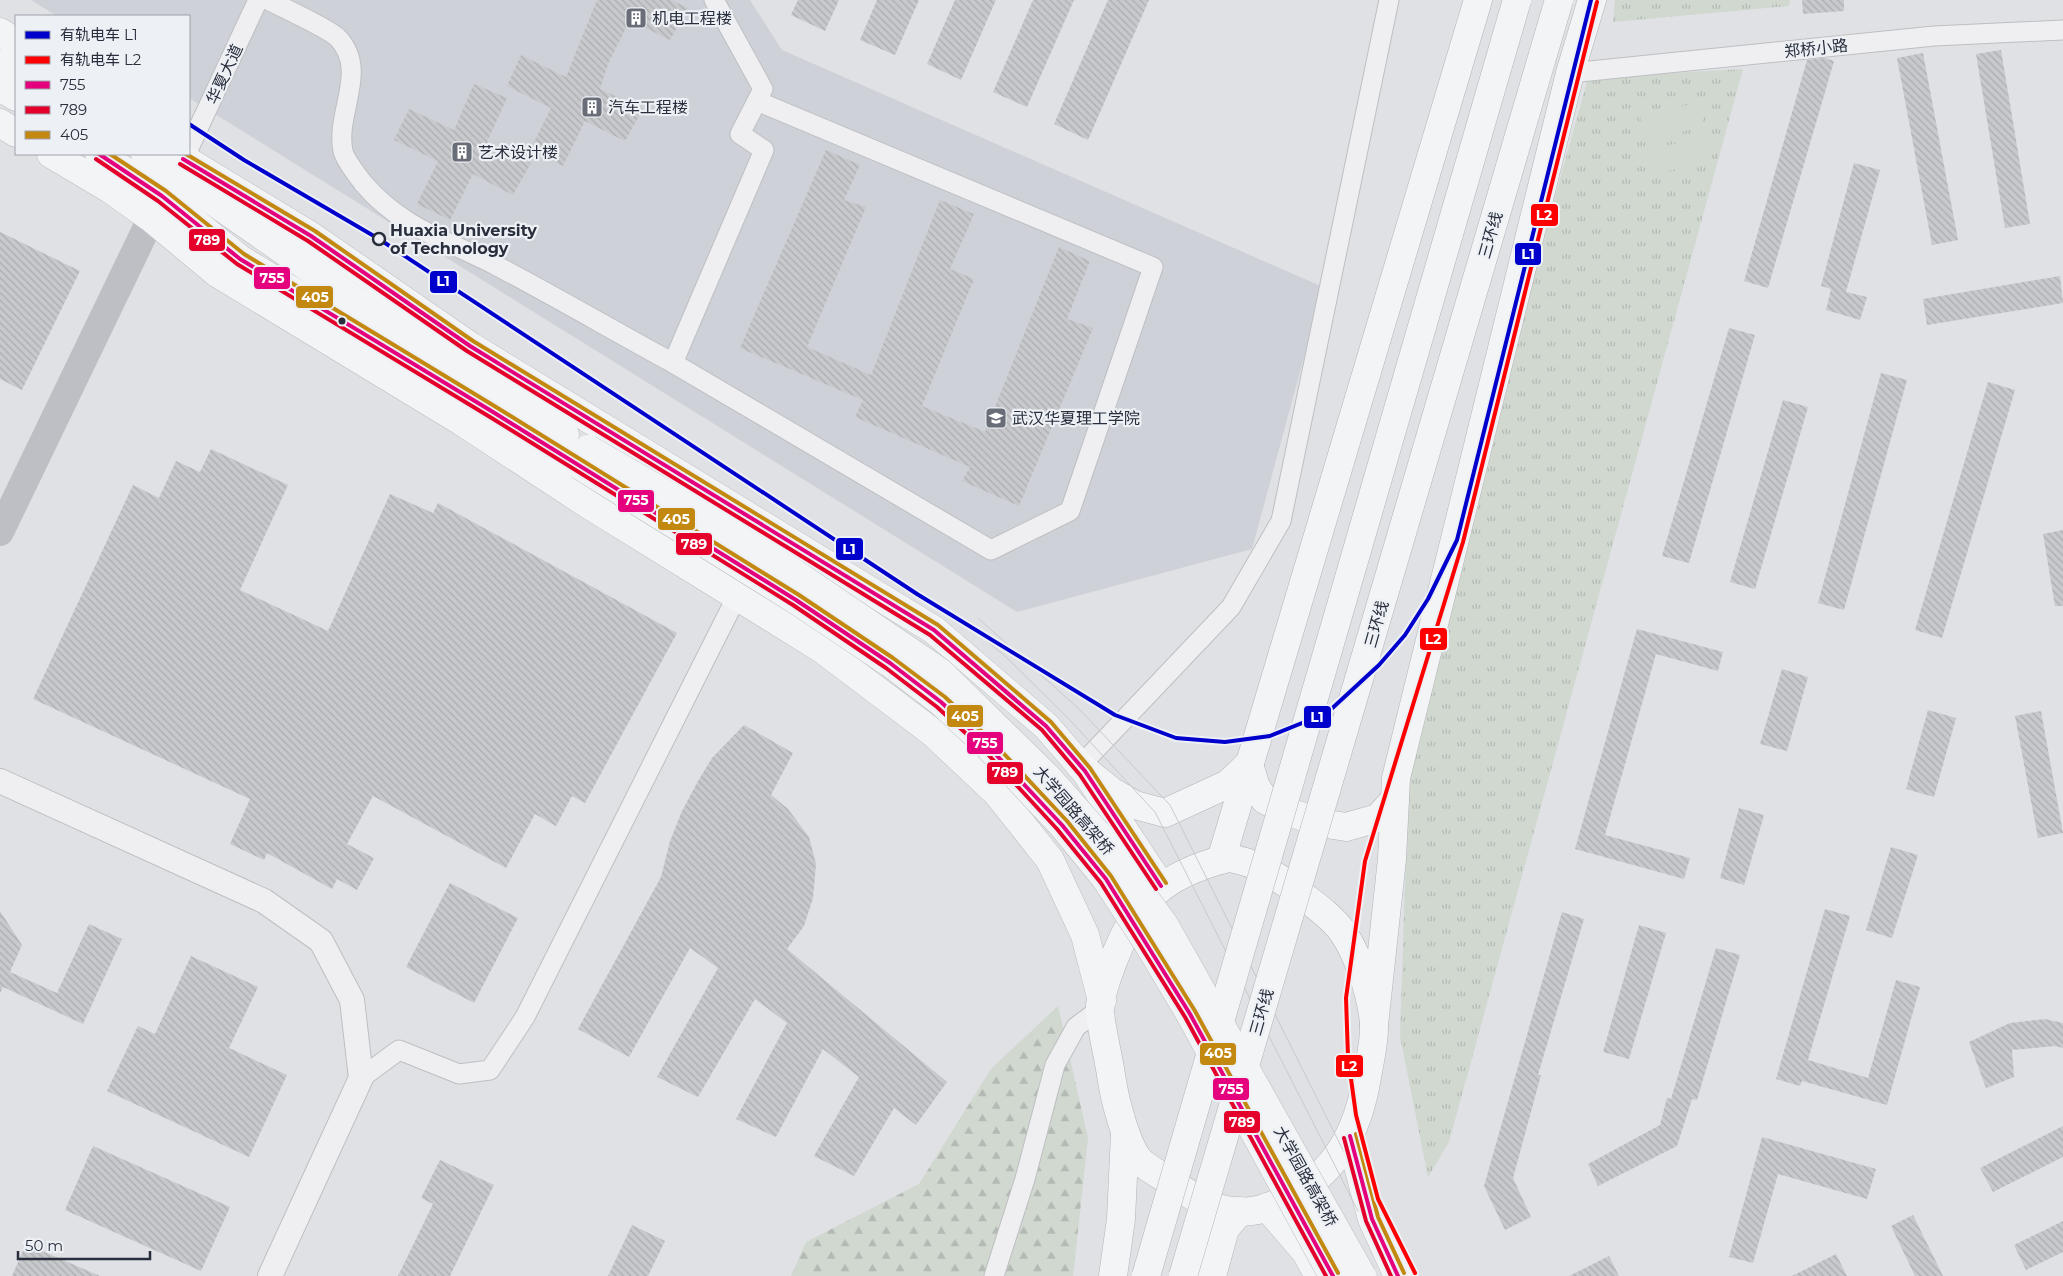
<svg xmlns="http://www.w3.org/2000/svg" width="2063" height="1276" font-family="Montserrat,'Noto Sans SC',sans-serif">
  <defs>
    <pattern id="grass-tufts" width="24" height="20" patternUnits="userSpaceOnUse" patternTransform="scale(1.25)"><rect width="24" height="20" fill="#d0d8d0"/><path d="M3 7l-1-3M5 7V3M7 7l1-3M15 17l-1-3M17 17v-4M19 17l1-3" fill="none" stroke="#b3bab4"/></pattern>
    <pattern id="forest-firs" width="22" height="20" patternUnits="userSpaceOnUse" patternTransform="scale(1.25)"><rect width="22" height="20" fill="#d0d8d0"/><path d="M5 1l3.5 6h-7zM16 11l3.5 6h-7z" fill="#b3bab4"/></pattern>
    <pattern id="building-back-hatch" width="6" height="6" patternUnits="userSpaceOnUse" patternTransform="scale(1.25)"><rect width="6" height="6" fill="#c8c9cc"/><path d="M-1 5l2 2M0 0l6 6M5-1l2 2" fill="none" stroke="#acadb0"/></pattern>
  </defs>
  <rect width="100%" height="100%" fill="#dfe1e4"/>
  <path fill="#ced1d7" d="M31,0h719l32,50 541,237 -71,262 -235,63 -828,-514v-82h-132z"/>
  <g fill="url(#grass-tufts)">
    <path d="M1615,0h175l-1,6 -176,16z"/>
    <path d="M1743,69l-294,1073 -21,35 -28,-141 7,-210 -24,-43 166,-565 39,-140z"/>
  </g>
  <path fill="url(#forest-firs)" d="M1058,1006l30,132 -15,138h-282l15,-34 113,-58 72,-115z"/>
  <g fill="#d0d8d0">
    <path d="M1699,103l5,24 -59,12 -5,-25z"/>
    <path d="M1705,138l4,25 -58,11 -4,-25z"/>
  </g>
  <g fill="url(#building-back-hatch)">
    <path d="M597,0h74l17,8 -18,32 -40,-20 -22,44 -8,25 43,20 -18,32 -40,-20 -22,45 -33,-16 21,-42 -44,-22 14,-31 45,22z"/>
    <path d="M798,0h41l-14,31 -34,-16z"/>
    <path d="M877,0h42l-24,55 -35,-15z"/>
    <path d="M955,0h41l-35,80 -34,-16z"/>
    <path d="M1033,0h41l-47,107 -34,-15z"/>
    <path d="M1108,0h41l-61,140 -34,-16z"/>
    <path d="M1802,0h42v11l-41,3z"/>
    <path d="M2001,50l29,174 -25,4 -29,-174z"/>
    <path d="M1923,53l35,187 -26,5 -35,-187z"/>
    <path d="M1825,58l9,3 -66,227 -24,-7 63,-221z"/>
    <path d="M474,84l33,14 -20,44 44,21 -18,32 -40,-21 -23,46 -33,-16 21,-43 -44,-21 15,-31 45,21z"/>
    <path d="M826,150l34,15 -16,35 22,7 -59,140 64,28 69,-175 34,14 -24,55 24,10 -52,127 63,26 74,-185 31,14 -23,58 26,9 -74,178 -57,-25 8,-14 -115,-50 8,-17 -123,-52z"/>
    <path d="M1854,163l26,7 -34,122 21,5 -7,23 -34,-10 5,-21 -10,-3z"/>
    <path d="M0,232l80,39 -58,119 -22,-11z"/>
    <path d="M2060,276l3,27 -136,22 -4,-26z"/>
    <path d="M1729,328l26,7 -66,228 -27,-7z"/>
    <path d="M1881,373l26,7 -63,230 -26,-7z"/>
    <path d="M1988,382l27,8 -73,248 -27,-8z"/>
    <path d="M1783,400l25,7 -53,182 -25,-7z"/>
    <path d="M211,449l77,36 -48,105 88,41 62,-137 43,19 5,-10 239,130 -92,170 -13,-7 -16,30 -21,-12 -29,54 -133,-72 -26,48 27,14 -17,32 -20,-11 -5,10 -65,-36 -3,7 -34,-16 20,-45 -217,-100 100,-214 26,13 17,-37 24,11z"/>
    <path d="M2063,530v76h-8l-12,-72z"/>
    <path d="M1637,629l86,23 -5,19 -62,-17 -51,181 85,23 -6,21 -109,-30z"/>
    <path d="M1782,669l26,8 -21,74 -27,-7z"/>
    <path d="M1928,710l28,8 -22,79 -28,-8z"/>
    <path d="M2041,711l22,122 -25,5 -23,-122z"/>
    <path d="M744,725l49,28 -22,42 17,14 21,28 7,27 -3,34 -9,28 -17,23 160,133 -31,43 -22,-17 -40,68 -40,-20 45,-79 -36,-28 -47,88 -40,-18 51,-96 -32,-24 -57,98 -41,-20 61,-109 -28,-20 -61,109 -51,-28 83,-152 9,-36 12,-30 16,-30 14,-23z"/>
    <path d="M1739,808l25,7 -20,70 -24,-7z"/>
    <path d="M1891,847l27,8 -26,83 -26,-8z"/>
    <path d="M450,883l68,35 -44,85 -68,-36z"/>
    <path d="M1825,909l25,7 -42,144 60,18 28,-98 24,7 -33,118 -85,-24 -2,5 -24,-7z"/>
    <path d="M0,911l22,34 -12,27 47,21 32,-69 33,15 -39,85 -80,-37 -3,6z"/>
    <path d="M1562,912l22,7 -46,156h3l-28,103 18,39 -26,13 -21,-44z"/>
    <path d="M1639,925l27,8 -37,126 -26,-7z"/>
    <path d="M1716,948l24,7 -43,145 -5,-1 -15,47 -79,40 -10,-22 72,-39 7,-27 4,1z"/>
    <path d="M191,956l67,31 -29,61 58,27 -38,82 -142,-66 31,-65 17,8z"/>
    <path d="M2045,1019l18,4v25l-8,-2 -43,4 2,27 -28,11 -17,-46 41,-19z"/>
    <path d="M2063,1126v31l-70,35 -13,-24z"/>
    <path d="M1762,1137l114,32 -9,30 -89,-25 -25,89 -24,-6z"/>
    <path d="M93,1146l137,61 -29,64 -136,-61z"/>
    <path d="M440,1160l54,25 -44,91h-52l35,-72 -12,-6z"/>
    <path d="M1913,1215l30,61h-28l-24,-50z"/>
    <path d="M2063,1221v31l-37,18 -12,-25z"/>
    <path d="M632,1225l33,16 -17,35h-40z"/>
    <path d="M26,1244l74,32h-88z"/>
    <path d="M1836,1254l11,22h-55z"/>
    <path d="M1609,1256l10,20h-50z"/>
  </g>
  <g fill="none" stroke-linecap="round" stroke-linejoin="round">
    <g stroke="#bdbfc2" stroke-width="21">
      <g id="minor">
        <path d="M268,0c15,8 60,28 70,38 31,33 -3,75 5,113 2,9 14,24 20,32 38,45 84,57 134,83 59,31 117,65 176,97l91,-213 -24,-16 23,-45 -49,-89"/>
        <path d="M1570,73l364,-37 129,-6"/>
        <path d="M189,148l69,-148"/>
        <path d="M673,363l318,187 79,-39 83,-244 -396,-166"/>
        <path d="M1080,766l151,-159 50,-86 108,-521"/>
        <path d="M361,1078l38,-28 60,24 31,-4 35,-53 212,-421"/>
        <path d="M994,1276l31,-97 30,-114 21,-38 24,-18"/>
      </g>
    </g>
    <g stroke="#bdbfc2" stroke-width="26">
      <path id="tertiary" d="M0,781l264,120 57,40 31,59 9,78 -91,198"/>
    </g>
    <g stroke="#bcbec1" stroke-width="29">
      <g id="primary">
        <path d="M0,32l16,10"/>
        <path d="M0,63l16,10"/>
        <path d="M0,87l16,10"/>
        <path d="M0,123l16,10"/>
        <path d="M51,154l59,35 41,29 66,55 244,148 125,82 236,146 110,83 65,61 53,67 35,75 17,66"/>
        <path d="M99,154l63,42 78,63 339,206"/>
        <path d="M145,154l214,149 206,132"/>
        <path d="M176,154l135,82 159,110 464,284 112,96 39,45 76,115"/>
        <path d="M1350,1136l22,83 26,57"/>
        <path d="M1267,1207l38,44 14,25"/>
      </g>
    </g>
    <g stroke="#b2b4b9" stroke-width="29">
      <g id="trunk">
        <path d="M1080,766l31,25 24,14 30,8 63,-29 21,-20 7,23 9,13 26,13 36,11 19,3 32,-9 17,-19"/>
        <path d="M1228,858c28,4 48,17 70,34 15,12 32,23 44,39 17,25 29,62 32,92 1,17 -4,37 -7,54 -9,54 -30,95 -80,121 -20,11 -38,17 -61,12 -18,-3 -37,-16 -52,-26 -10,-7 -24,-14 -33,-22 -15,-15 -27,-66 -30,-87 -3,-21 -9,-42 -11,-63 -1,-15 7,-34 12,-48 24,-64 50,-89 116,-106z"/>
        <path d="M1221,860l257,-860"/>
        <path d="M1374,1025l18,-166 4,-81 174,-705 22,-73"/>
        <path d="M1113,1276l8,-57 4,-85"/>
        <path d="M1212,1276l13,-47 15,-18"/>
      </g>
    </g>
    <use href="#minor" stroke="#efeff1" stroke-width="19"/>
    <use href="#tertiary" stroke="#efeff1" stroke-width="24"/>
    <path stroke="#bdbfc4" stroke-width="28" d="M0,532l161,-334"/>
    <use href="#primary" stroke="#f3f4f5" stroke-width="28"/>
    <use href="#trunk" stroke="#f3f4f5" stroke-width="28"/>
    <g stroke="#c8c9cc" stroke-width="1">
      <path d="M978,618l101,91 91,96 174,347 28,49"/>
      <path d="M970,627l35,29 62,61 88,95 203,399"/>
    </g>
    <g stroke="#bcbec1" stroke-width="29" stroke-linecap="butt">
      <g id="primary-bridge">
        <path d="M588,449l156,90 196,133 109,107 53,60 63,87 197,350"/>
        <path d="M579,465l217,135 94,63 51,39 46,43 75,80 44,54 43,66 41,69 143,262"/>
      </g>
    </g>
    <g stroke="#b2b4b9" stroke-width="29" stroke-linecap="butt">
      <g id="trunk-bridge">
        <path d="M1146,1276l371,-1276"/>
        <path d="M1183,1276l376,-1276"/>
      </g>
    </g>
    <use href="#primary-bridge" stroke="#f3f4f5" stroke-width="28"/>
    <use href="#trunk-bridge" stroke="#f3f4f5" stroke-width="28"/>
    <g stroke="#edf0f4" stroke-width="8">
      <g id="bus-1">
        <path d="M99,154l63,42 78,63 253,153 303,188 94,63 51,39 46,43 75,80 44,54 84,135 143,262"/>
        <path d="M183,159l128,77 159,110 464,284 112,96 39,45 76,115"/>
        <path d="M1350,1136l22,83 26,57"/>
      </g>
    </g>
    <g stroke="#edf0f4" stroke-width="8">
      <g id="bus-2">
        <path d="M96,159l62,42 79,63 253,153 303,188 93,63 51,39 46,42 74,80 44,54 84,134 141,259"/>
        <path d="M180,164l128,77 159,110 463,284 112,95 38,45 76,114"/>
        <path d="M1344,1138l22,83 25,55"/>
      </g>
    </g>
    <g stroke="#edf0f4" stroke-width="8">
      <g id="bus-3">
        <path d="M110,154l56,37 78,63 252,153 303,188 94,63 52,39 47,44 75,80 44,55 84,135 143,262"/>
        <path d="M186,154l129,77 158,110 465,284 113,97 39,46 76,115"/>
        <path d="M1356,1134l22,83 26,56"/>
      </g>
    </g>
    <use href="#bus-1" stroke="#e5007d" stroke-width="4"/>
    <use href="#bus-2" stroke="#e4002b" stroke-width="4"/>
    <use href="#bus-3" stroke="#c3880f" stroke-width="4"/>
    <g stroke="#edf0f4" stroke-width="8">
      <path id="tram-1" d="M189,124l55,36 135,79 538,355 198,121 61,23 49,4 45,-6 57,-23 52,-48 26,-30 23,-36 29,-59 134,-540"/>
    </g>
    <g stroke="#edf0f4" stroke-width="8">
      <path id="tram-2" d="M1415,1273l-37,-74 -22,-84 -8,-58 -2,-59 19,-137 98,-319 134,-540"/>
    </g>
    <use href="#tram-1" stroke="#0000cd" stroke-width="4"/>
    <use href="#tram-2" stroke="#f00" stroke-width="4"/>
  </g>
  <defs>
    <g id="building-square" transform="scale(1.125)"><rect x="-9" y="-9" width="18" height="18" rx="4" fill="#686d77" stroke="#edf0f4"/><path d="M-4-6H4V6H1V3H-1V6H-4ZM-2.5-4.3h1.7v1.8h-1.7ZM.8-4.3h1.7v1.8H.8ZM-2.5-1h1.7V.8h-1.7ZM.8-1h1.7V.8H.8Z" fill="#fff"/></g>
    <g id="university-square" transform="scale(1.125)"><rect x="-9" y="-9" width="18" height="18" rx="4" fill="#686d77" stroke="#edf0f4"/><path d="M0-5L7-2L0 1L-7-2ZM-4 1L0 2.5L4 1V4Q0 6-4 4Z" fill="#fff"/></g>
  </defs>
  <g fill-rule="evenodd">
    <use href="#building-square" x="636" y="18"/>
    <use href="#building-square" x="592" y="107"/>
    <use href="#building-square" x="462" y="152"/>
    <use href="#university-square" x="996" y="418"/>
  </g>
  <circle fill="#edf0f4" stroke="#282e3c" stroke-width="2.5" cx="379" cy="239" r="6"/>
  <circle fill="#282e3c" stroke="#edf0f4" stroke-width="2" cx="342" cy="321" r="4.5"/>
  <g text-anchor="middle" stroke-width="4.5" stroke-linejoin="round" paint-order="stroke">
    <g font-size="16" fill="#282e3c" stroke="#edf0f4" text-anchor="start">
      <text x="652" y="24">机电工程楼</text>
      <text x="608" y="113">汽车工程楼</text>
      <text x="478" y="158">艺术设计楼</text>
      <text x="1012" y="424">武汉华夏理工学院</text>
    </g>
    <g font-size="16" fill="#282e3c" stroke="#edf0f4">
      <text transform="translate(1816 48) rotate(-6)" y="6">郑桥小路</text>
      <text transform="translate(224 74) rotate(-65)" y="6">华夏大道</text>
      <text transform="translate(1490 235) rotate(-74)" y="6">三环线</text>
      <text transform="translate(1376 624) rotate(-74)" y="6">三环线</text>
      <text transform="translate(1074 810) rotate(49)" y="6">大学园路高架桥</text>
      <text transform="translate(1261 1012) rotate(-74)" y="6">三环线</text>
      <text transform="translate(1306 1176) rotate(61)" y="6">大学园路高架桥</text>
    </g>
    <g font-size="16" font-weight="bold" fill="#282e3c" stroke="#edf0f4" text-anchor="start">
      <text x="390" y="236">Huaxia University<tspan x="390" dy="18">of Technology</tspan></text>
    </g>
  </g>
  <g stroke="#edf0f4" stroke-width="2">
    <rect x="1530" y="203" width="29" height="24" rx="5" fill="#f00"/>
    <rect x="188" y="228" width="38" height="24" rx="5" fill="#e4002b"/>
    <rect x="1514" y="242" width="28" height="24" rx="5" fill="#0000cd"/>
    <rect x="253" y="266" width="38" height="24" rx="5" fill="#e5007d"/>
    <rect x="429" y="270" width="29" height="24" rx="5" fill="#0000cd"/>
    <rect x="295" y="285" width="39" height="24" rx="5" fill="#c3880f"/>
    <rect x="617" y="489" width="38" height="24" rx="5" fill="#e5007d"/>
    <rect x="657" y="507" width="39" height="24" rx="5" fill="#c3880f"/>
    <rect x="675" y="532" width="38" height="24" rx="5" fill="#e4002b"/>
    <rect x="835" y="537" width="29" height="24" rx="5" fill="#0000cd"/>
    <rect x="1419" y="627" width="29" height="24" rx="5" fill="#f00"/>
    <rect x="946" y="704" width="38" height="24" rx="5" fill="#c3880f"/>
    <rect x="1303" y="705" width="29" height="24" rx="5" fill="#0000cd"/>
    <rect x="966" y="731" width="38" height="24" rx="5" fill="#e5007d"/>
    <rect x="986" y="761" width="38" height="24" rx="5" fill="#e4002b"/>
    <rect x="1199" y="1042" width="38" height="24" rx="5" fill="#c3880f"/>
    <rect x="1335" y="1054" width="29" height="24" rx="5" fill="#f00"/>
    <rect x="1212" y="1077" width="38" height="24" rx="5" fill="#e5007d"/>
    <rect x="1223" y="1110" width="38" height="24" rx="5" fill="#e4002b"/>
  </g>
  <g font-size="14" text-anchor="middle" font-weight="bold" fill="#fff">
    <text x="1544" y="220">L2</text>
    <text x="207" y="245">789</text>
    <text x="1528" y="259">L1</text>
    <text x="272" y="283">755</text>
    <text x="443" y="286">L1</text>
    <text x="315" y="302">405</text>
    <text x="636" y="505">755</text>
    <text x="676" y="524">405</text>
    <text x="694" y="549">789</text>
    <text x="849" y="554">L1</text>
    <text x="1433" y="644">L2</text>
    <text x="965" y="721">405</text>
    <text x="1317" y="722">L1</text>
    <text x="985" y="748">755</text>
    <text x="1005" y="777">789</text>
    <text x="1218" y="1058">405</text>
    <text x="1349" y="1071">L2</text>
    <text x="1231" y="1094">755</text>
    <text x="1242" y="1127">789</text>
  </g>
  <rect x="15" y="15" width="175" height="140" fill="#edf0f4" stroke="#9ea2aa"/>
  <rect x="25" y="31" width="25" height="8" fill="#0000cd" stroke="#9ea2aa"/>
  <text x="60" y="40" font-size="15" fill="#282e3c">有轨电车 L1</text>
  <rect x="25" y="56" width="25" height="8" fill="#ff0000" stroke="#9ea2aa"/>
  <text x="60" y="65" font-size="15" fill="#282e3c">有轨电车 L2</text>
  <rect x="25" y="81" width="25" height="8" fill="#e5007d" stroke="#9ea2aa"/>
  <text x="60" y="90" font-size="15" fill="#282e3c">755</text>
  <rect x="25" y="106" width="25" height="8" fill="#e4002b" stroke="#9ea2aa"/>
  <text x="60" y="115" font-size="15" fill="#282e3c">789</text>
  <rect x="25" y="131" width="25" height="8" fill="#c3880f" stroke="#9ea2aa"/>
  <text x="60" y="140" font-size="15" fill="#282e3c">405</text>
  <path d="M18 1251v8h132v-8" fill="none" stroke="#282e3c" stroke-width="2.5"/>
  <text x="25" y="1251" font-size="15" fill="#282e3c" stroke="#edf0f4" stroke-width="4" paint-order="stroke">50 m</text>
</svg>
